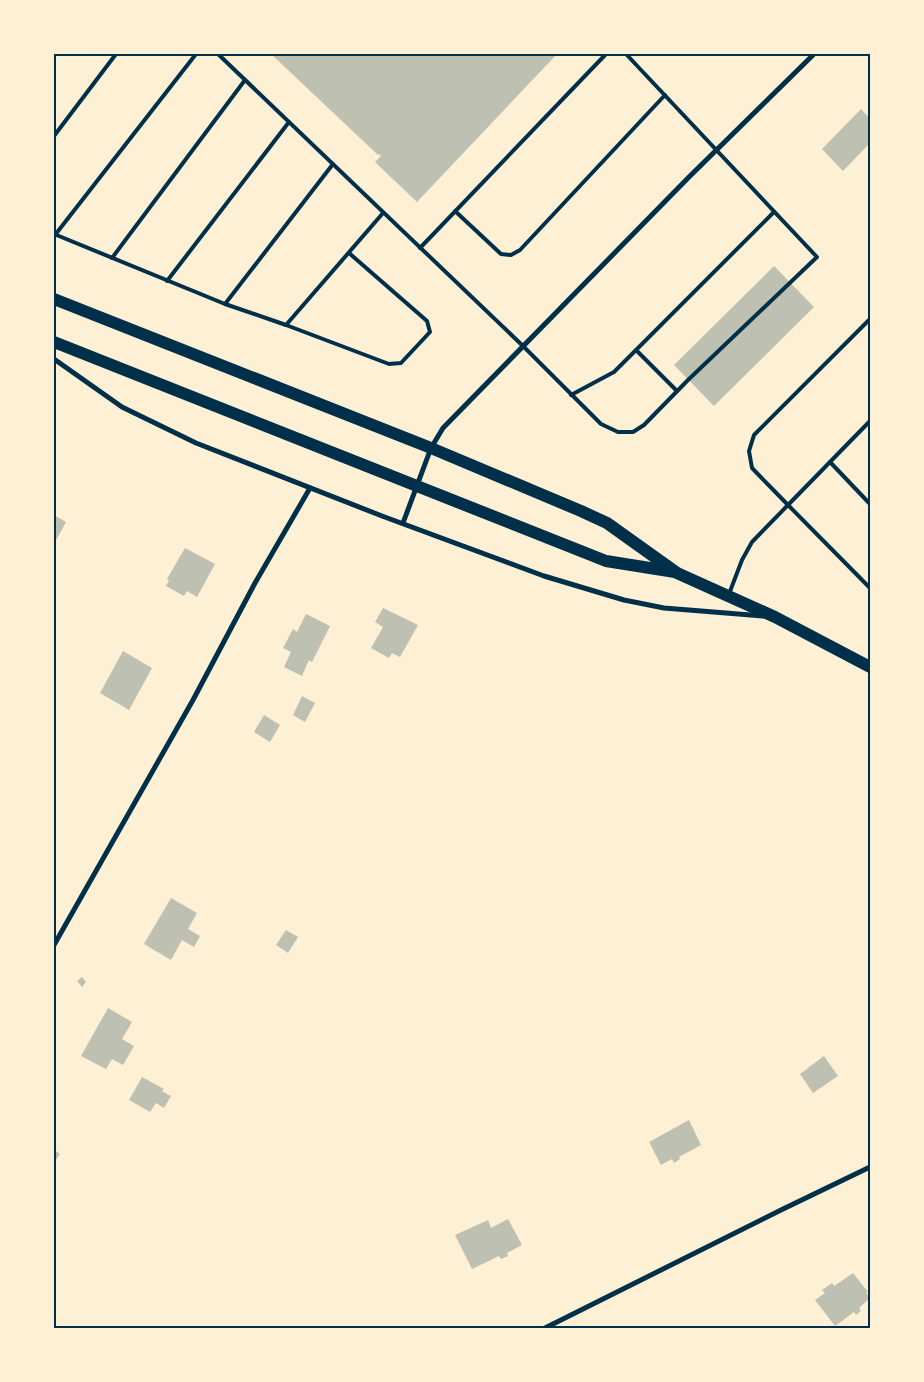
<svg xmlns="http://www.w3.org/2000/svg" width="924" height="1382" font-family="Commissioner,sans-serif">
  <rect width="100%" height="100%" fill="#fdf0d5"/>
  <g fill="#bec0b2">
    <path d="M271,54h286l-140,148 -42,-40 6,-6 -2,-2 -1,1z"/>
    <path d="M861,109l9,10v24l-27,28 -21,-22z"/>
    <path d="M774,266l40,41 -100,99 -40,-41z"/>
    <path d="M54,515l12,7 -12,22z"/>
    <path d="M185,548l30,16 -18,33 -10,-6 -3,5 -18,-10 3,-6 -2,-1z"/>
    <path d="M383,608l35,17 -18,32 -8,-4 -3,5 -18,-10 12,-21 -8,-5z"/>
    <path d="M306,614l24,12 -18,36 -3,-2 -7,16 -18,-9 7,-15 -8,-4 10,-19 4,3z"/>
    <path d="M123,651l29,17 -23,42 -29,-17z"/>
    <path d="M302,696l13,7 -10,19 -12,-7z"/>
    <path d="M264,715l16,10 -10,17 -16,-10z"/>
    <path d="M171,898l26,15 -9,16 12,7 -6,11 -12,-7 -11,20 -27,-16z"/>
    <path d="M286,930l12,7 -10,16 -12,-8z"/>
    <path d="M82,977l4,5 -4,5 -5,-6z"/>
    <path d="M108,1008l24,14 -10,17 12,7 -11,19 -11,-6 -6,10 -25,-13z"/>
    <path d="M824,1056l14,20 -25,17 -13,-19z"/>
    <path d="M142,1077l22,12 -2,2 9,5 -7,12 -8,-5 -6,9 -21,-12z"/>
    <path d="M689,1120l12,25 -22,12 1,2 -6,4 -2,-4 -11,6 -12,-23z"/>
    <path d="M54,1150l6,4 -6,9z"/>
    <path d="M508,1219l14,26 -15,8 1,3 -7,3 -2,-3 -27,13 -17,-34 33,-15 3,8z"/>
    <path d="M853,1273l15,19 -2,1 4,5 -11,10 2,3 -5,4 -2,-3 -19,14 -20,-26 10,-7 -3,-3 10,-7 2,3z"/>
  </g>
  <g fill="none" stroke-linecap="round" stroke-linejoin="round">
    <g stroke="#003049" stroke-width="4">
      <path d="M218,54l305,292 78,78 17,8h15l11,-7 44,-45 129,-123 -191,-203"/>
      <path d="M54,136l62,-82"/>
      <path d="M455,211l46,43 10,1 9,-5 145,-155"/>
      <path d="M54,234l171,70 61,21 103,39 12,-1 29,-31 -3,-11 -78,-68"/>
      <path d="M55,235l141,-181"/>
      <path d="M420,248l186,-194"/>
      <path d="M112,258l133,-178"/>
      <path d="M167,281l122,-159"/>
      <path d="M225,304l108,-140"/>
      <path d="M286,325l97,-112"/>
      <path d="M636,350l41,41"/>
      <path d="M571,395l43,-23 160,-160"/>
      <path d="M870,421l-82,84 82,83"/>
      <path d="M830,462l40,42"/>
      <path d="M729,594l13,-34 10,-18 36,-37 -36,-37 -3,-17 5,-16 116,-116"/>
    </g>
    <g stroke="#003049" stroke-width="5">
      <path d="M54,359l68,48 74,36 186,73 162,60 80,24 40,8 99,8"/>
      <path d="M403,523l28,-75 12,-20 246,-251 125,-123"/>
      <path d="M54,945l139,-245 62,-117 55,-95"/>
      <path d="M545,1328l236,-118 89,-43"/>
    </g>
    <g stroke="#003049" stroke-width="12">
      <path d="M54,299l377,149 150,63 26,12 70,50 98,44 95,50"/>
      <path d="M54,342l552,219 69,11"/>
    </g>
  </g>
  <rect width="924" height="1382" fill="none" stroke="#fdf0d5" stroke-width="110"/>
  <rect x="55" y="55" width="814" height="1272" fill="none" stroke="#003049" stroke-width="2"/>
</svg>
